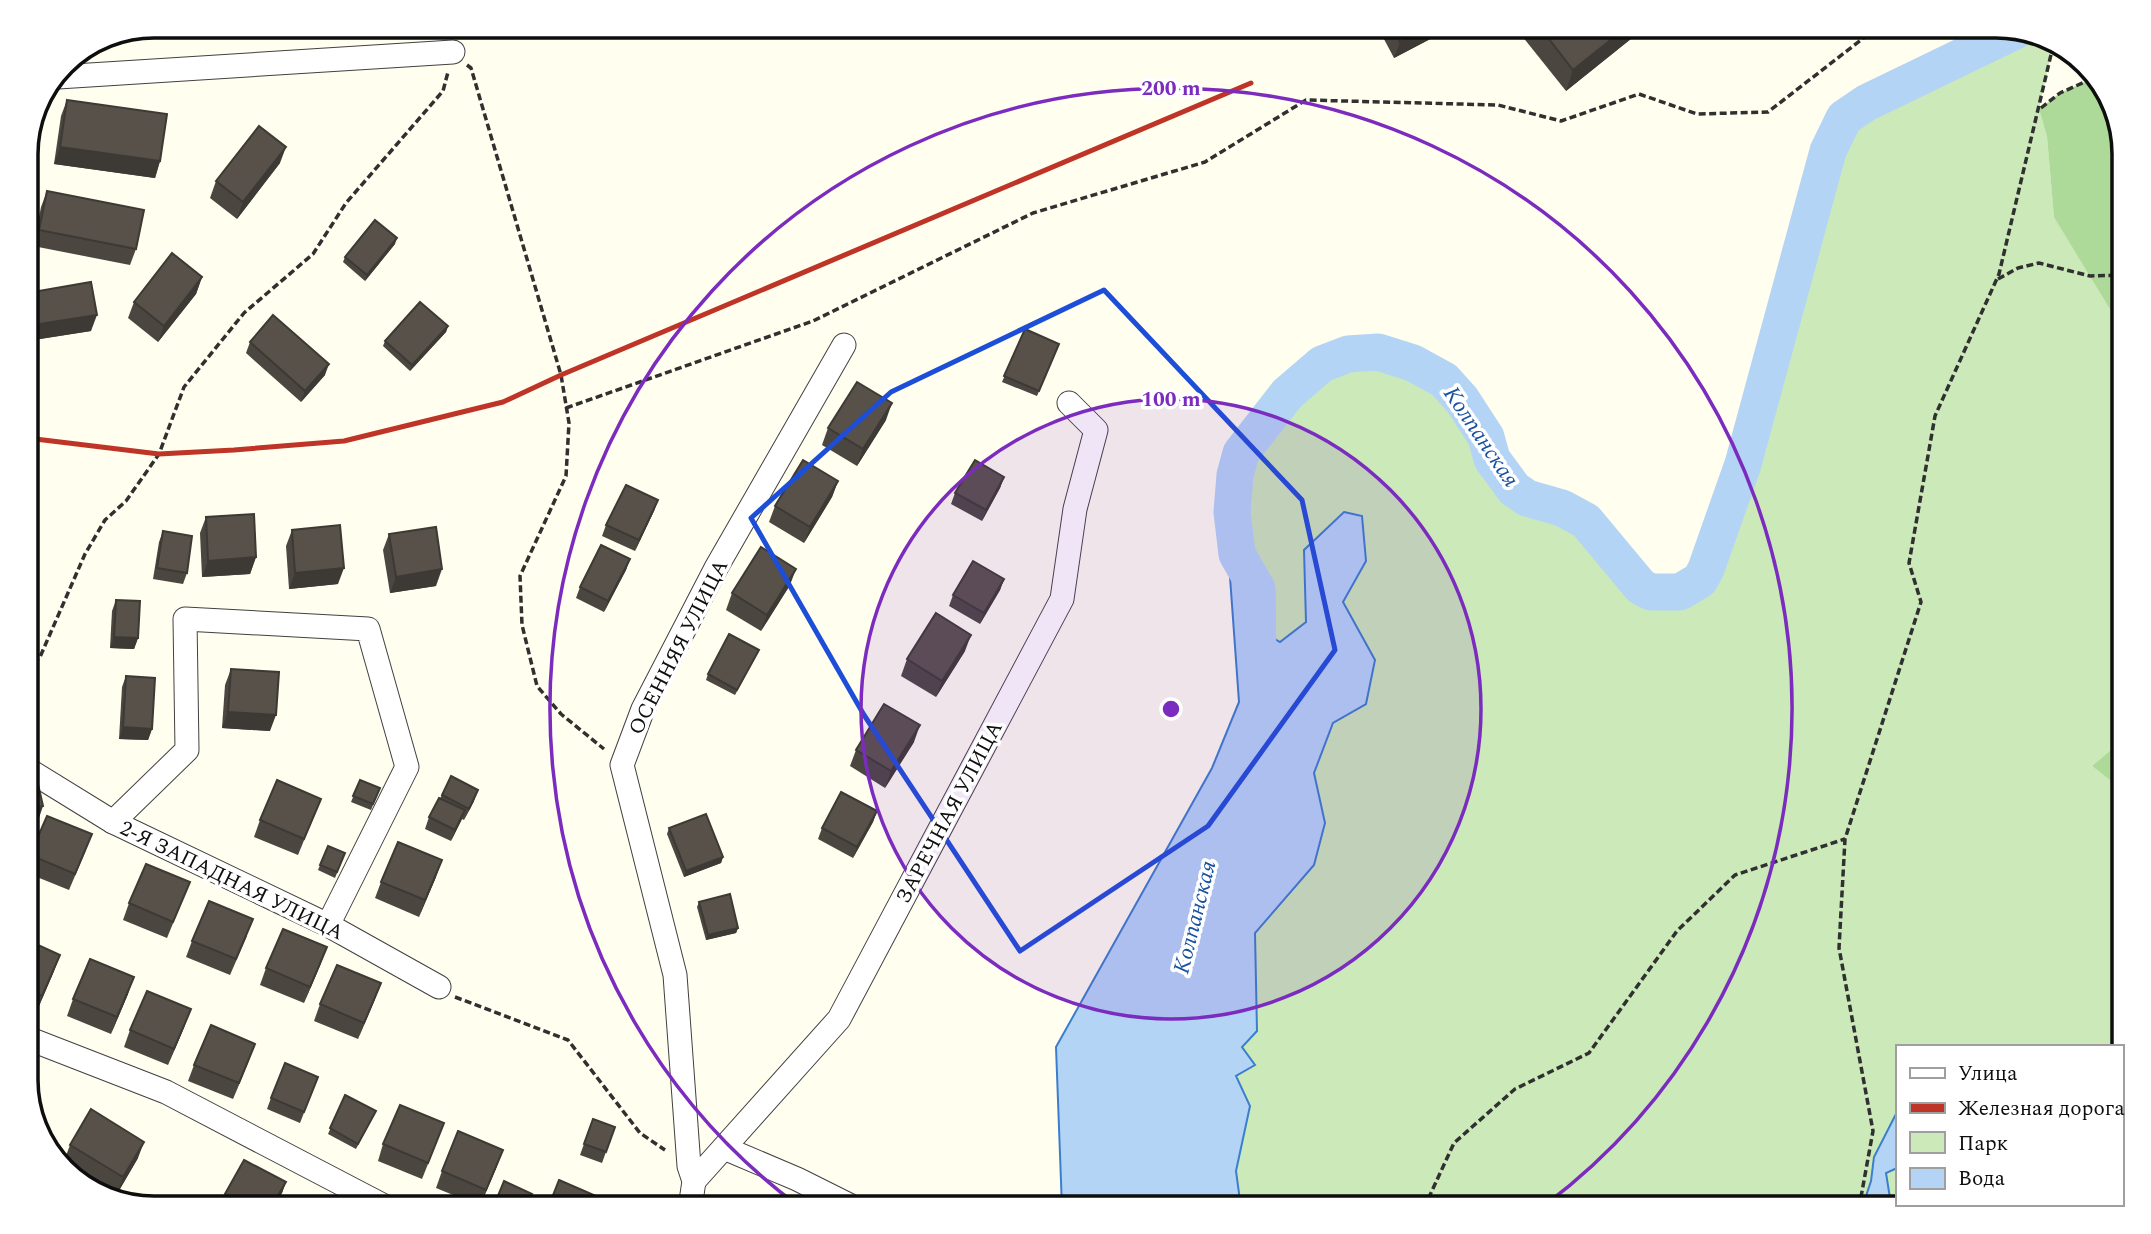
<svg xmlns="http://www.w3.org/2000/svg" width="2151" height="1234" font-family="Spectral,serif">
  <rect width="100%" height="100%" fill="#fffeef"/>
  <path fill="#cbe9b9" d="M2015,31l39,11 -15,67 8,28 7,79 71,118v404l-33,28 33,26v288l-4,13v-46h-224v157h113l-13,4h-756l-5,-37 14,-65 -14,-30 18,-11 -12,-18 15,-16 -2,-98 59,-68 11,-42 -11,-50 19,-50 33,-19 9,-44 -32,-58 23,-41 -61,-11 1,72 -26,20 -12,-6 -31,-82 -5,-42 3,-37 6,-22 46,-59 35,-30 26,-10 30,-2 35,11 31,17 18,20 24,37 6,22 22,30 13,9 35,10 24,13 55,66c23,12 53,6 65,-18l37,-105 85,-313 16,-33 22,-15z"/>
  <g fill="#adda98">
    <path d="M2096,77l7,6 21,63 1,188 -71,-117 -7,-80 -8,-28 21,-16z"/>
    <path d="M2125,738v54l-33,-26z"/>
  </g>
  <path fill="#def1cb" d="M231,26h87v1l-86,9z"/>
  <g fill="#b4d4f6" stroke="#3b7ecd" stroke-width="2">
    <path d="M1344,512l18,4 4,45 -23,41 32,58 -9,44 -33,19 -19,50 11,50 -11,42 -59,68 2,98 -15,16 13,18 -19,11 14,30 -14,65 5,37h-179l-6,-161 156,-279 27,-66 -10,-139 8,-9 31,81 12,7 26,-20 -2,-72z"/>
    <path d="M1897,1112v56l-11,5 4,25c-9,7 -17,15 -27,7l8,-24 3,-24z"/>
  </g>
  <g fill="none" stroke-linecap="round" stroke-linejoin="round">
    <path stroke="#b4d4f6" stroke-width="37" d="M1258,658l-1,-69 -20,-35 -5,-42 3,-37 6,-22 46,-59 35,-30 26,-10 30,-2 35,11 31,17 18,20 24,37 6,22 22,30 13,9 35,10 24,13 55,66 10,5h29l20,-12 6,-11 37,-105 85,-313 16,-33 22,-15 149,-72"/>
    <g stroke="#414141" stroke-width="25">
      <g id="minor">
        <path d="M58,77l395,-25"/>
        <path d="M27,769l86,53 215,103 111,62"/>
        <path d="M113,822l74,-72 -2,-131 183,10 39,138 -79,158"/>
        <path d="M27,1038l139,54 222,116"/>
        <path d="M724,1148l73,31 52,26"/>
        <path d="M694,1181l145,-162 223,-420 13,-90 21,-79 -27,-27"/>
        <path d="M690,1208l4,-27 -5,-15 -14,-191 -53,-210 21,-56 73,-141 128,-223"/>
      </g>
    </g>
    <g stroke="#303030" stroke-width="3.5" stroke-dasharray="7 3.5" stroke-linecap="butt">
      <path d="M467,65l4,3 90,307 8,48 -3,53 -46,100 2,49 15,61 24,28 43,35"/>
      <path d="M2041,108l19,-15 36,-16"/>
      <path d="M1998,279l20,-11 21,-5 51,13 35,-1"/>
      <path d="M566,408l247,-87 220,-108 172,-51 101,-62 192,5 63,16 78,-27 58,20 71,-2 111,-86"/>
      <path d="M27,672l13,-15 45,-103 20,-34 21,-19 33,-47 25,-67 60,-74 69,-59 33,-51 97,-112 5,-19"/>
      <path d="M455,997l113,43 72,93 25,17"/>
      <path d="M1424,1208l30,-65 61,-54 74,-36 88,-122 58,-56 110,-36"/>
      <path d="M1859,1208l14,-77 -34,-183 6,-109 76,-237 -12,-39 26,-147 64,-142 55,-232"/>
    </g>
    <use href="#minor" stroke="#fff" stroke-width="23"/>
    <path stroke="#be3426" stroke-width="5" d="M27,438l132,16 75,-4 110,-9 159,-39 58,-27 690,-292"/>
  </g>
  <g fill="#4b4640">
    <path d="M1377,26h78l-61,32z"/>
    <path d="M1514,26h133l-81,65z"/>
    <path d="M67,100l93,61 -5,17 -101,-14 7,-48z"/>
    <path d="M280,163l-43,56 -27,-21 6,-17z"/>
    <path d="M47,191l89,58 -6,16 -97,-19 8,-39z"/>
    <path d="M395,244l-30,37 -22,-19 2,-5z"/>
    <path d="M202,277l-6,17 -38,48 -30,-24 6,-16z"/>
    <path d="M27,293l64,38 -64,10z"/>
    <path d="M448,326l-2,6 -36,39 -27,-25 2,-5z"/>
    <path d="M1025,329l34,15 -22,52 -35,-14z"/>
    <path d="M250,342l75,33 -24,27 -55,-49z"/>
    <path d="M886,420l-29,46 -35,-21 6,-17z"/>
    <path d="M1004,477l-4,11 -18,33 -31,-17 4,-11z"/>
    <path d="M838,481l-6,16 -28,46 -35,-21 6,-16z"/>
    <path d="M658,500l-4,11 -19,40 -33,-15 4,-11z"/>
    <path d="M206,517l50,40 -6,17 -48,3 -2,-44z"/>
    <path d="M292,530l46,54 -49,5 -3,-43z"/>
    <path d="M163,531l24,42 -4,11 -30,-5 6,-37z"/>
    <path d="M389,534l47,52 -46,7 -7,-43z"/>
    <path d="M630,559l-4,11 -22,42 -28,-14 4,-11z"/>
    <path d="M1004,579l-4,11 -20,34 -31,-18 4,-11z"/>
    <path d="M790,585l-29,46 -35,-21 6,-17z"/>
    <path d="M116,600l22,38 -4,11 -24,-1 2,-37z"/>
    <path d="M759,650l-24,45 -29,-15 2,-6z"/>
    <path d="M965,651l-29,46 -35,-21 6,-17z"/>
    <path d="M231,669l39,62 -48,-3 3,-43z"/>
    <path d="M126,676l26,53 -4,11 -29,-1 3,-52z"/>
    <path d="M914,742l-29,46 -35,-22 6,-16z"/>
    <path d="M360,780l20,8 -9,22 -20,-8z"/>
    <path d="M442,795l32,6 -10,19 -2,-1 -11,22 -26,-12 4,-12z"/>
    <path d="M321,799l-23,56 -44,-18 6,-17z"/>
    <path d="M877,811l-4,11 -20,36 -35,-19 4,-11z"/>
    <path d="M669,828l54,29 -2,6 -37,14 -17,-43z"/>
    <path d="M328,846l17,7 -10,25 -17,-8z"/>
    <path d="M86,850l-17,40 -42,-17v-7l3,-11z"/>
    <path d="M436,877l-17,40 -44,-19 6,-16z"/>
    <path d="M190,882l-23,56 -44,-18 6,-17z"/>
    <path d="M699,902l39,26 -2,5 -30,7 -9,-33z"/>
    <path d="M247,936l-17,39 -44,-18 6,-16z"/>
    <path d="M27,940l27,31 -18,42 -9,-4z"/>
    <path d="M321,963l-17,40 -44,-18 6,-17z"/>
    <path d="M128,994l-17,40 -44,-18 6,-17z"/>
    <path d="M375,999l-17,40 -44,-18 6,-17z"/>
    <path d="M185,1025l-17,40 -44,-18 6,-17z"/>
    <path d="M249,1060l-16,39 -45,-18 6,-16z"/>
    <path d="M318,1077l-18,46 -33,-14 4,-11z"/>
    <path d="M345,1095l31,16 -20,38 -28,-15z"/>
    <path d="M593,1119l22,8 -13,36 -22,-8z"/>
    <path d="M438,1139l-16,40 -44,-18 5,-17z"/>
    <path d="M70,1145l68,13 -21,36 -53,-33z"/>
    <path d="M497,1166l-17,40 -44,-18 6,-17z"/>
    <path d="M286,1182l-4,11 -9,15h-47l-5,-3 4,-11z"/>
  </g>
  <g fill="#3d3934">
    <path d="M1430,26h25l-61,32 6,-16z"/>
    <path d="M1628,26h19l-81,65 7,-21z"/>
    <path d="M60,147l100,14 -5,17 -101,-14z"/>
    <path d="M286,147l-6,16 -43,56 6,-17z"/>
    <path d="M397,238l-2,6 -30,37 2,-6z"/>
    <path d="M202,277l-6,17 -38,48 6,-16z"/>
    <path d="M97,315l-6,16 -64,10 6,-16z"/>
    <path d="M448,326l-2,6 -36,39 2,-6z"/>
    <path d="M329,364l-4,11 -24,27 4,-11z"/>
    <path d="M892,403l-6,17 -29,46 6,-17z"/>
    <path d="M1004,477l-4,11 -18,33 4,-11z"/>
    <path d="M838,481l-6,16 -28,46 6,-16z"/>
    <path d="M658,500l-4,11 -19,40 4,-11z"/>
    <path d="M256,557l-6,17 -48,3 6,-16z"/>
    <path d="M630,559l-4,11 -22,42 4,-11z"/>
    <path d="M344,568l-6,16 -49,5 6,-16z"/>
    <path d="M442,569l-6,17 -46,7 6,-16z"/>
    <path d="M796,569l-6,16 -29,46 6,-16z"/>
    <path d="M1004,579l-4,11 -20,34 4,-11z"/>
    <path d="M971,635l-6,16 -29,46 6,-16z"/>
    <path d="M114,637l24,1 -4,11 -24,-1z"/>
    <path d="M228,712l48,3 -6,16 -48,-3z"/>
    <path d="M920,725l-6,17 -29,46 6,-17z"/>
    <path d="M123,727l29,2 -4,11 -29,-1z"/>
    <path d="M478,790l-4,11 -10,19 5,-11z"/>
    <path d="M43,806l-4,12 -12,3v-11z"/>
    <path d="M465,810l-4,11 -10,20 4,-11z"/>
    <path d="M877,811l-4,11 -20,36 4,-11z"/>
    <path d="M723,857l-2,6 -37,14 2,-6z"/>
    <path d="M442,860l-6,17 -17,40 6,-17z"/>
    <path d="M738,928l-2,5 -30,7 2,-5z"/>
    <path d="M327,947l-6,16 -17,40 6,-16z"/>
    <path d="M60,955l-6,16 -18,42 6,-17z"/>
    <path d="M134,977l-6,17 -17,40 6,-17z"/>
    <path d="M381,983l-6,16 -17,40 6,-16z"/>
    <path d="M191,1009l-6,16 -17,40 6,-16z"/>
    <path d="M255,1044l-6,16 -16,39 6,-16z"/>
    <path d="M144,1142l-6,16 -21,36 6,-17z"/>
    <path d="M503,1150l-6,16 -17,40 6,-16z"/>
    <path d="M286,1182l-4,11 -9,15h-3z"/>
  </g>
  <g fill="#57514a" stroke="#3d3934" stroke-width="2">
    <path d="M1391,26h39l-30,16z"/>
    <path d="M1539,26h89l-55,44z"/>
    <path d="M67,100l100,14 -7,47 -100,-14z"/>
    <path d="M259,126l27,21 -43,55 -27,-21z"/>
    <path d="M47,191l97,19 -8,39 -97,-19z"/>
    <path d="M375,220l22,18 -30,37 -22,-18z"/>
    <path d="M172,253l30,24 -38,49 -30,-24z"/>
    <path d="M91,282l6,33 -64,10 -6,-32z"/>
    <path d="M420,302l28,24 -36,39 -27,-24z"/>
    <path d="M273,315l56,49 -24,27 -55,-49z"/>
    <path d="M1025,329l34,15 -20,47 -35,-15z"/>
    <path d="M857,382l35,21 -29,46 -35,-21z"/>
    <path d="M803,460l35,21 -28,46 -35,-21z"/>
    <path d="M975,460l29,17 -18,33 -31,-17z"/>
    <path d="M626,485l32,15 -19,40 -33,-15z"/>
    <path d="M254,514l2,43 -48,4 -2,-44z"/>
    <path d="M340,525l4,43 -49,5 -3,-43z"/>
    <path d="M436,527l6,42 -46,8 -7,-43z"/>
    <path d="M163,531l29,5 -5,37 -30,-5z"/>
    <path d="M601,545l29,14 -22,42 -28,-14z"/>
    <path d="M761,547l35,22 -29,46 -35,-22z"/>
    <path d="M973,561l31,18 -20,34 -31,-18z"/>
    <path d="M116,600l24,1 -2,37 -24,-1z"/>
    <path d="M936,613l35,22 -29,46 -35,-22z"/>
    <path d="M729,634l30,16 -22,40 -29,-16z"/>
    <path d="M231,669l48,3 -3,43 -48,-3z"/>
    <path d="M126,676l29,2 -3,51 -29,-2z"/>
    <path d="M884,704l36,21 -29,46 -35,-21z"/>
    <path d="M451,776l27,14 -9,19 -27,-14z"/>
    <path d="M277,780l44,19 -17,40 -44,-19z"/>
    <path d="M360,780l20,8 -7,16 -20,-8z"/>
    <path d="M38,784l5,22 -16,4v-23z"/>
    <path d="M841,792l36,19 -20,36 -35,-19z"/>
    <path d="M439,798l26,12 -10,20 -26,-13z"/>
    <path d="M706,814l17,43 -37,14 -17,-43z"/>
    <path d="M47,816l45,18 -17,40 -45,-19z"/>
    <path d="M398,842l44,18 -17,40 -44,-18z"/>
    <path d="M328,846l17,7 -8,19 -17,-7z"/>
    <path d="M146,864l44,18 -17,40 -44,-19z"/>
    <path d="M730,894l8,34 -30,7 -9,-33z"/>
    <path d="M209,901l44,18 -17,40 -44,-18z"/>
    <path d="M283,929l44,18 -17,40 -44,-19z"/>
    <path d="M27,940l33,15 -18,41 -15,-7z"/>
    <path d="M90,959l44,18 -17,40 -44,-18z"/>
    <path d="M337,965l44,18 -17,40 -44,-19z"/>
    <path d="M147,991l44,18 -17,40 -44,-19z"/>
    <path d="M211,1025l44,19 -16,39 -45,-18z"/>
    <path d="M285,1063l33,14 -14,35 -33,-14z"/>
    <path d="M345,1095l31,16 -18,33 -28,-16z"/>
    <path d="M400,1105l44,18 -16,40 -45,-19z"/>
    <path d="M91,1109l53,33 -21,35 -53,-32z"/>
    <path d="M593,1119l22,8 -9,25 -22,-8z"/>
    <path d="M458,1131l45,19 -17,40 -44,-19z"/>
    <path d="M244,1160l42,22 -16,26h-22l-23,-14z"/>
    <path d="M559,1180l44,19 -3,9h-52z"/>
    <path d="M504,1181l28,13 -7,14h-32z"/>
    <path d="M358,1198l16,10h-21z"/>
  </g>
  <path fill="none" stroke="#1d4ed8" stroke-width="5" stroke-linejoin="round" d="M1104,290l198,210 33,150 -127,176 -188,125 -156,-236 -113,-197 140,-126z"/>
  <circle cx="1171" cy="709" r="310" fill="#7b2cbf" fill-opacity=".12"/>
  <g fill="none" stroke="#7b2cbf" stroke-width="3.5">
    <circle cx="1171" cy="709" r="310"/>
    <path d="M797 1205A621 621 0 1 1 1545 1205"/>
  </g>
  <g text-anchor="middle" stroke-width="7" stroke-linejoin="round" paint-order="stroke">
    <g font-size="21" fill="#0e0e0e" stroke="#fff">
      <text transform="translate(678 647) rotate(-63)" y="7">ОСЕННЯЯ УЛИЦА</text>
      <text transform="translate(949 812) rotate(-62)" y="7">ЗАРЕЧНАЯ УЛИЦА</text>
      <text transform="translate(232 880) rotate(26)" y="7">2-Я ЗАПАДНАЯ УЛИЦА</text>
    </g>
    <g font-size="23" font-style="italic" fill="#1751a0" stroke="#fff">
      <text transform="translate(1482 436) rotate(56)" y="8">Колпанская</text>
      <text transform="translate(1194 917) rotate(-76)" y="8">Колпанская</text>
    </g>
  </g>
  <path d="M0 0H2151V1234H0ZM154 38H1996A116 116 0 0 1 2112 154V1080A116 116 0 0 1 1996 1196H154A116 116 0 0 1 38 1080V154A116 116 0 0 1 154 38Z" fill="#fff" fill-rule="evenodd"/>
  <path fill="none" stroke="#0e0e0e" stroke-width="3.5" d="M154 38H1996A116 116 0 0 1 2112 154V1080A116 116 0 0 1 1996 1196H154A116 116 0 0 1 38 1080V154A116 116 0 0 1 154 38Z"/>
  <circle cx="1171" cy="709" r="10" fill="#7b2cbf" stroke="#fff" stroke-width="3.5"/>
  <g font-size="21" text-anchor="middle" font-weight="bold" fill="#7b2cbf" stroke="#fff" stroke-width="7" stroke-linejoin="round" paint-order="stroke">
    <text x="1171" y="95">200 m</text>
    <text x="1171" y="406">100 m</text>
  </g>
  <rect x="1896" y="1045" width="228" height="161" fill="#ffffff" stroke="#9f9f9f" stroke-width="2"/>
  <rect x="1910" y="1068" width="35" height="10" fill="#ffffff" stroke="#9f9f9f" stroke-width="2"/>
  <text x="1958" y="1080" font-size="21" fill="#0e0e0e">Улица</text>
  <rect x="1910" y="1103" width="35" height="10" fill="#be3426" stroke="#9f9f9f" stroke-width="2"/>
  <text x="1958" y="1115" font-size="21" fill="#0e0e0e">Железная дорога</text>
  <rect x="1910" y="1132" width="35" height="21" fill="#cbe9b9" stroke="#9f9f9f" stroke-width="2"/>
  <text x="1958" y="1150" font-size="21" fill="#0e0e0e">Парк</text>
  <rect x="1910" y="1168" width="35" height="21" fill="#b4d4f6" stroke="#9f9f9f" stroke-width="2"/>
  <text x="1958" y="1185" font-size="21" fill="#0e0e0e">Вода</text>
</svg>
